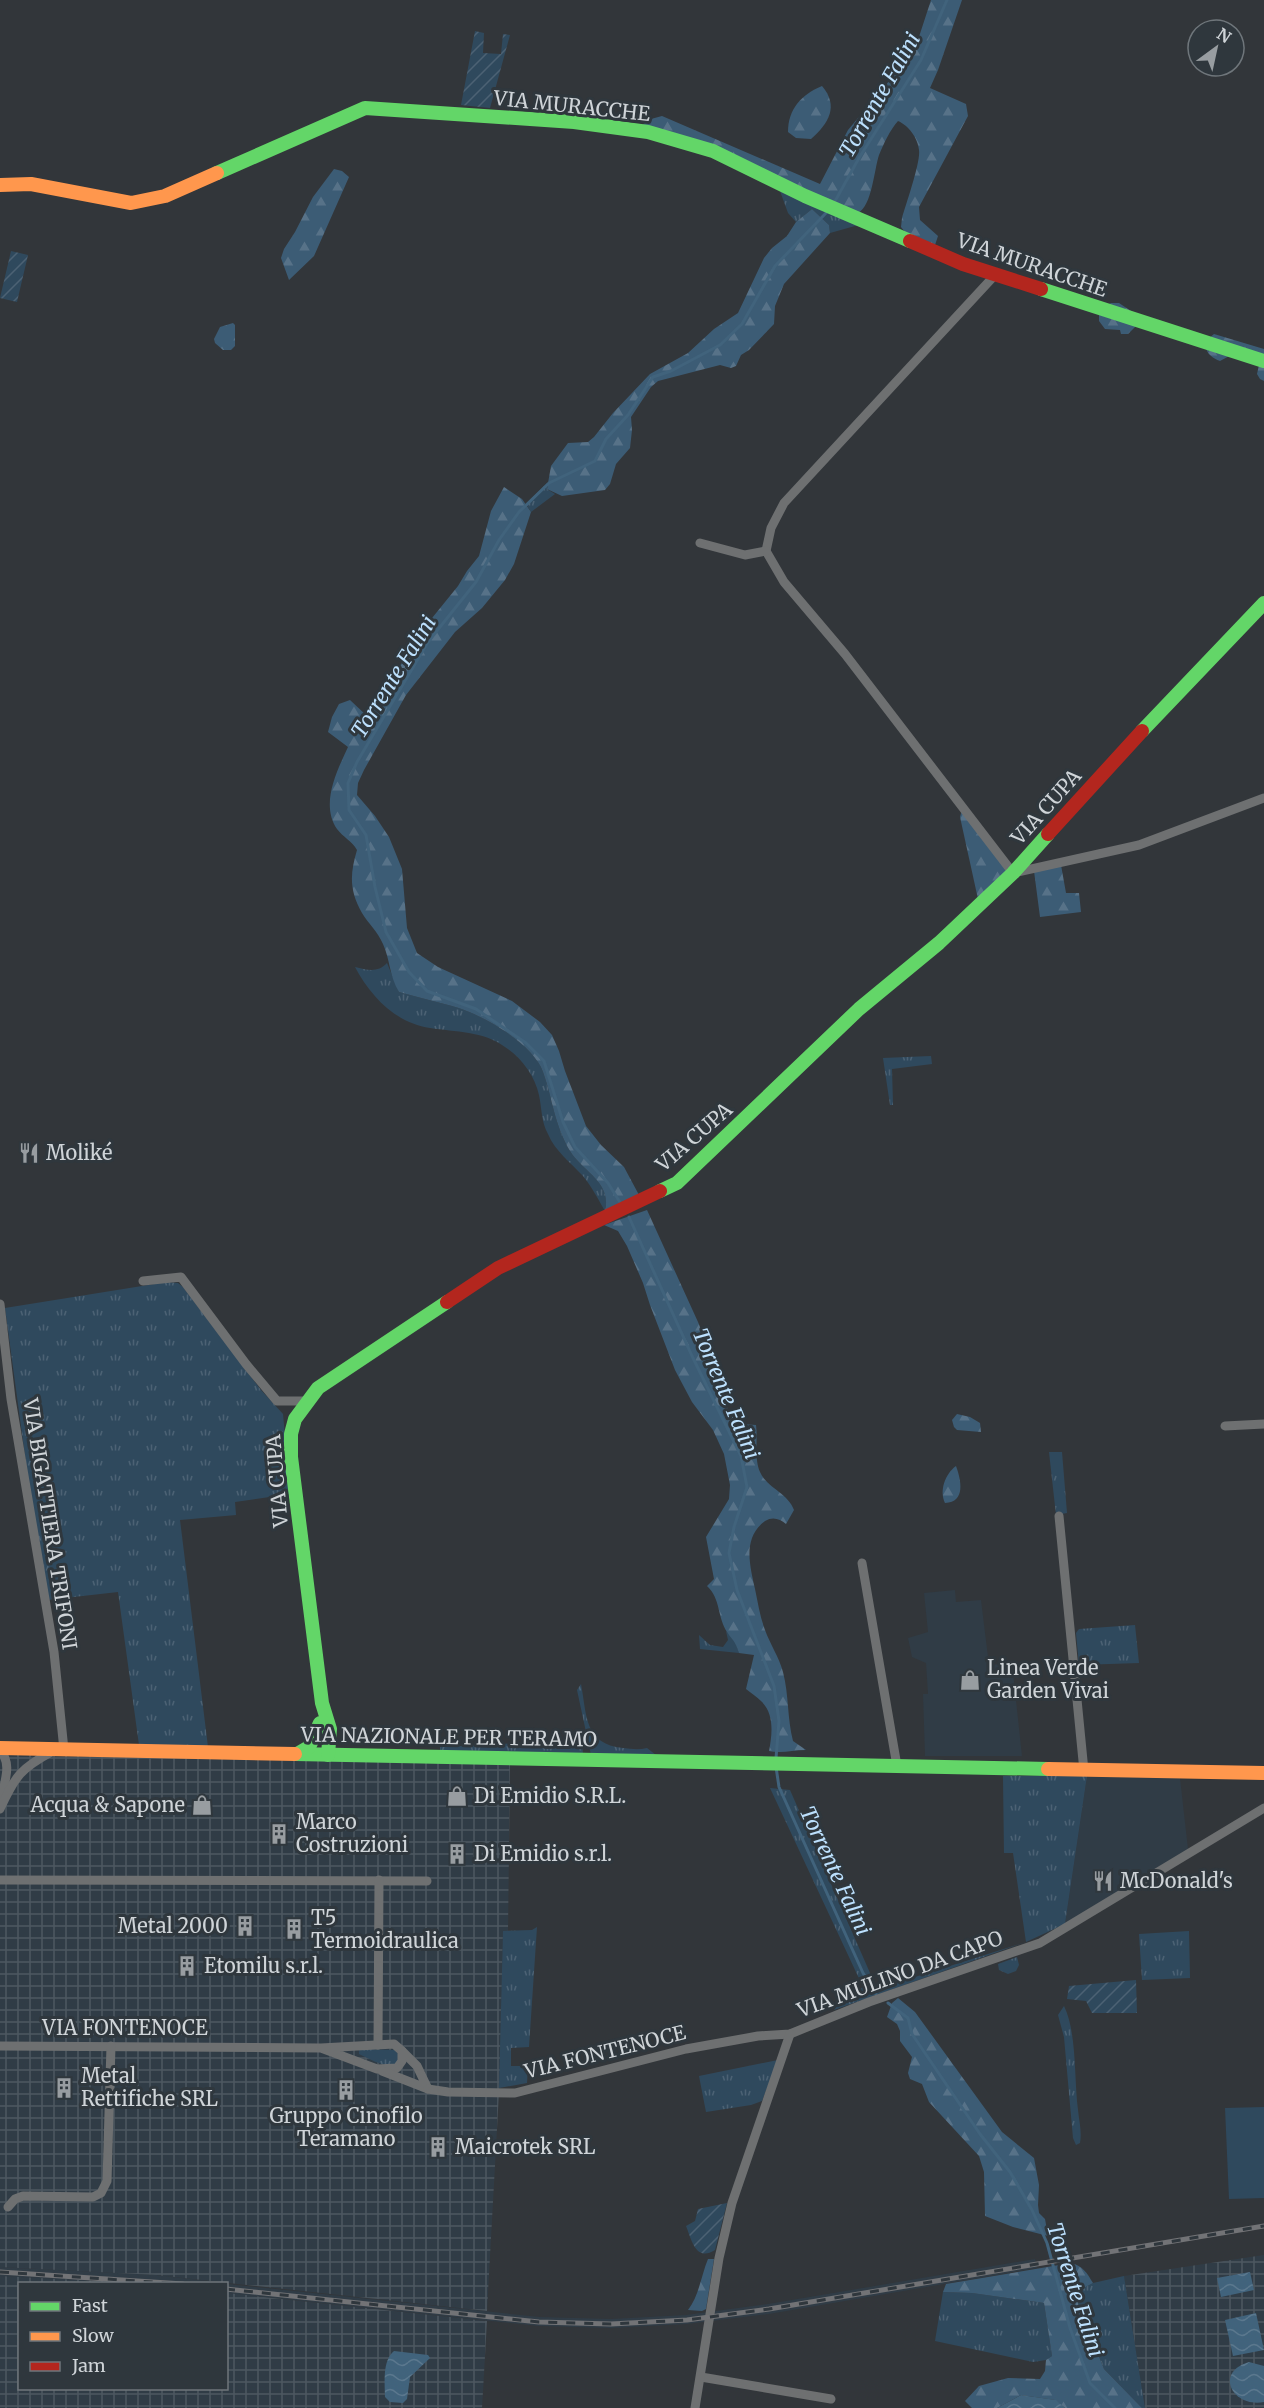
<svg xmlns="http://www.w3.org/2000/svg" width="1264" height="2408" font-family="Merriweather,serif">
  <defs>
    <pattern id="industrial-grid" width="8" height="8" patternUnits="userSpaceOnUse" patternTransform="scale(1.5)"><rect width="8" height="8" fill="#303c46"/><path d="M0 4h8M4 0v8" fill="none" stroke="#4d5760"/></pattern>
    <pattern id="grass-tufts" width="24" height="20" patternUnits="userSpaceOnUse" patternTransform="scale(1.5)"><rect width="24" height="20" fill="#2f495d"/><path d="M3 7l-1-3M5 7V3M7 7l1-3M15 17l-1-3M17 17v-4M19 17l1-3" fill="none" stroke="#4c6274"/></pattern>
    <pattern id="forest-firs" width="22" height="20" patternUnits="userSpaceOnUse" patternTransform="scale(1.5)"><rect width="22" height="20" fill="#3c5c75"/><path d="M5 1l3.5 6h-7zM16 11l3.5 6h-7z" fill="#577288"/></pattern>
    <pattern id="garden-furrows" width="10" height="10" patternUnits="userSpaceOnUse" patternTransform="scale(1.5)"><rect width="10" height="10" fill="#2f495d"/><path d="M-1 1l2-2M0 10L10 0M9 11l2-2" fill="none" stroke="#4c6274"/></pattern>
    <pattern id="water-waves" width="16" height="10" patternUnits="userSpaceOnUse" patternTransform="scale(1.5)"><rect width="16" height="10" fill="#41637c"/><path d="M0 5q4-4 8 0t8 0" fill="none" stroke="#5b788e"/></pattern>
  </defs>
  <rect width="100%" height="100%" fill="#32363a"/>
  <g fill="#303c46">
    <path d="M955,1590l1,12 25,-2 8,65 23,-2 10,93h-97l-2,-62h5l-2,-31 -14,-6 -4,-19 20,-6 -4,-39z"/>
    <path d="M1087,1776l93,2 8,71 -123,75z"/>
    <path d="M1035,2259l2,9 -268,46 -82,10 -76,4 -72,-2 -312,-33v-9l313,33 71,2 75,-4 82,-11z"/>
    <path d="M0,2267l156,8 69,8h-87l-138,-7z"/>
  </g>
  <g fill="url(#industrial-grid)">
    <path d="M0,1754l510,9 -2,168 -5,1 -3,142 -13,237 -331,-36 -156,-8z"/>
    <path d="M1264,2255v153h-119l-21,-132z"/>
    <path d="M0,2276l138,7 -118,1v104h206l1,-95 260,28 -5,87h-482z"/>
  </g>
  <g fill="url(#grass-tufts)">
    <path d="M780,191l82,33 -32,9 -1,-8 -17,-16 -16,13 -8,-9z"/>
    <path d="M547,483v6l8,5 -24,18 -5,-8z"/>
    <path d="M387,963l12,29c17,5 35,9 53,14 28,7 82,38 91,66 10,28 11,52 27,79 13,21 42,31 35,60 -7,-12 -13,-24 -22,-35 -12,-13 -28,-25 -35,-42 -7,-13 -6,-25 -9,-39 -4,-19 -18,-38 -34,-48 -21,-16 -50,-15 -75,-19 -34,-5 -59,-31 -75,-61 12,3 23,6 32,-4z"/>
    <path d="M931,1056l1,8 -40,5 1,36h-3l-7,-47z"/>
    <path d="M167,1282l11,1 5,4 78,103 22,24 7,80 -55,8 1,13 -56,5 28,227 -69,-2 -21,-153 -71,8 -16,-100 -26,-192z"/>
    <path d="M1049,1452h13l5,61 -11,2z"/>
    <path d="M1135,1625l4,38 -60,2 -3,-32 3,-4z"/>
    <path d="M726,1631l9,9 4,13 -39,-4 -1,-14 11,10 13,2 5,-7z"/>
    <path d="M581,1684c6,32 3,60 42,64 8,1 16,2 24,0l9,7h-65l-14,-65z"/>
    <path d="M540,1742l31,4 11,-2 1,10 -143,-3v-4z"/>
    <path d="M1003,1776h84l-22,148 -39,18 -192,68 6,-8 23,-15 -93,-199 20,2 87,199 149,-47 -13,-89h-9z"/>
    <path d="M537,1927l-8,120 -18,1v18h17l-1,17 -28,5 4,-157 29,-1z"/>
    <path d="M1189,1931l1,47 -48,2 -3,-46z"/>
    <path d="M1017,1957l2,8 -3,6 -8,3 -9,-4 -1,-6z"/>
    <path d="M1064,2006c13,26 10,74 14,104 1,11 4,21 2,33l-4,2 -3,-7 -9,-101 -6,-22z"/>
    <path d="M359,2049l36,1 4,5 -2,10c-13,3 -27,-6 -38,-11z"/>
    <path d="M778,2060l-16,41 -11,4 -45,7 -7,-36z"/>
    <path d="M1124,2276l21,132h-3l-38,-39 -26,-65 4,-15 11,-6z"/>
    <path d="M943,2292l29,1 72,10 8,53 -6,4 -13,2 -98,-21z"/>
  </g>
  <g fill="url(#forest-firs)">
    <path d="M931,0h31l-24,70 -8,18 36,16 2,12 -49,91 1,13 18,16 -3,9 -30,-13 -4,-5 1,-9c4,-14 19,-57 17,-68 -1,-12 -11,-25 -21,-29 -8,9 -14,22 -19,34 -5,15 -7,51 -21,58l-216,-88 9,-6 11,-3 158,68 28,-54 47,-56 22,-31z"/>
    <path d="M822,86c17,20 7,37 -11,53l-15,-1 -8,-6c0,-23 13,-37 34,-46z"/>
    <path d="M334,169l8,2 7,6 -35,79 -25,24 -8,-22 3,-9 11,-17 18,-35z"/>
    <path d="M812,209l17,16 1,8 -46,51 -9,22 -1,18 -25,26 -8,5 -5,11 -5,2 -11,-3 -62,16 -7,6 -20,30 1,13 -2,18 -14,16 -6,20 -5,6 -43,6 -15,-7 4,-23 17,-23 20,-1 6,-5 19,-24 37,-39 38,-21 26,-24 24,-16 26,-55 8,-10 15,-12 9,-14z"/>
    <path d="M1111,303h8l18,12 1,9 -10,10h-7l-1,-4 -15,-1 -6,-8v-7l5,-7z"/>
    <path d="M233,323l2,2v21l-4,4h-8l-8,-7 -1,-4 6,-12z"/>
    <path d="M1214,334l50,15v32l-4,-2 -3,-5 2,-9 -28,-10 -11,6c-14,-5 -20,-17 -6,-27z"/>
    <path d="M504,487l18,12 9,13 -17,52 -9,16 -23,28 -27,24 -49,63 -42,75 -6,13 -1,12 18,21 14,21 13,32 5,59 10,25 21,14 74,34 28,21 12,13 7,16 6,20 21,55 15,19 23,22 15,28 -34,16c7,-29 -22,-39 -35,-60 -16,-27 -17,-51 -27,-79 -9,-28 -63,-59 -91,-66 -18,-5 -36,-9 -53,-14 -10,-17 -9,-33 -16,-48 -5,-12 -15,-21 -21,-31 -13,-23 -12,-39 -5,-63 -5,-9 -14,-13 -20,-21 -17,-25 0,-58 11,-82l-20,-15 4,-15 7,-13 11,-4 17,16 61,-93 30,-37 9,-15 12,-15 12,-45z"/>
    <path d="M962,810l46,61 -30,28 -18,-82z"/>
    <path d="M1061,865l5,28h13l2,19 -41,5 -6,-46z"/>
    <path d="M647,1210l51,112 23,58 7,31 11,13 17,1c2,15 -2,34 4,47 7,16 28,21 34,38l-8,14c-6,-5 -13,-8 -21,-3 -23,17 -15,45 -10,68 3,14 5,28 10,41 5,14 14,27 18,42 6,23 4,46 10,69l13,9c-14,0 -24,4 -37,1 3,-16 6,-37 -8,-50 -4,-4 -10,-8 -15,-12l8,-34 -15,-2c-4,-13 -6,-12 -12,-21 -10,-15 -6,-33 -20,-46l7,-7 -8,-42 23,-38 1,-14 -6,-31 -11,-24 -21,-28 -17,-32 -25,-65 -7,-22 -16,-37 -9,-15 -14,-6z"/>
    <path d="M957,1414l13,3 10,6 1,9 -24,-2 -3,-3 -2,-7z"/>
    <path d="M956,1466c5,14 10,36 -11,37 -6,-12 0,-29 11,-37z"/>
    <path d="M898,1998l17,14 87,120 32,26 5,27 -1,20 1,8 6,6 3,17 -35,-9 -28,-11 -1,-44 -5,-16 -50,-54 -7,-18 -12,-5 -2,-6 4,-16 -12,-16v-10l-3,-7 -10,-7 5,-14z"/>
    <path d="M708,2259h6l-8,50 -4,2 -14,-1c11,-14 13,-34 20,-51z"/>
    <path d="M1071,2263c12,3 16,10 22,20l-11,6 -4,15 26,65 38,39h-77l-10,-8 -34,-5 -24,13h-25l-7,-7 14,-15 29,-8 32,1 5,-8 1,-11 6,-4 -8,-53 -72,-10 -29,-1 3,-8z"/>
  </g>
  <path fill="#2f495d" d="M1264,2107v91l-35,1 -4,-91z"/>
  <g fill="url(#garden-furrows)">
    <path d="M475,31l9,2 -1,20 18,1 2,-20 7,1 -20,73 -29,-3z"/>
    <path d="M11,251l17,4 -11,47 -17,-4z"/>
    <path d="M1136,1980l1,33h-45l-6,-12 -19,-2 2,-13z"/>
    <path d="M727,2203l-12,47c-19,12 -23,-9 -29,-24l9,-5 3,-12z"/>
  </g>
  <g fill="url(#water-waves)">
    <path d="M1250,2272l4,18 -33,7 -4,-19z"/>
    <path d="M1256,2313l8,37 -31,6 -8,-36z"/>
    <path d="M394,2351l34,4 2,3 -20,19 -3,22 -4,4 -13,-1 -5,-5c0,-14 -3,-36 9,-46z"/>
    <path d="M1249,2362l15,4v36c-32,6 -50,-30 -15,-40z"/>
    <path d="M1021,2395l35,5 9,8h-68z"/>
  </g>
  <g fill="none" stroke-linecap="round" stroke-linejoin="round">
    <g stroke="#41637c" stroke-width="3">
      <path d="M834,203l25,-45 62,-98 26,-60"/>
      <path d="M621,1204l-13,-21 -33,-36 -12,-25 -19,-61 -18,-18 -50,-34 -49,-18 -18,-19 -23,-40 -11,-45 -9,-52 -17,-25 -1,-27 9,-21 71,-120 48,-60 23,-42 20,-28 30,-29 46,-22 11,-22 22,-24 25,-38 18,-6 49,-26 22,-21 33,-58 51,-53"/>
      <path d="M629,1217l63,139 49,100 6,31 -13,40 -5,26 8,37 37,96 5,35 -3,37"/>
      <path d="M776,1767l3,20 84,186 13,21"/>
      <path d="M888,2003l20,15 4,16 68,100 30,38 22,38 15,33 23,85 20,55 25,25"/>
    </g>
    <g stroke="#6e7071" stroke-width="9">
      <path d="M995,275l-211,228 -13,25 -5,23 18,31 61,72 168,219 126,-28 125,-47"/>
      <path d="M700,543l45,12 21,-4"/>
      <path d="M143,1281l38,-4 65,87 31,37h29"/>
      <path d="M0,1304l11,95 43,253 10,98"/>
      <path d="M1225,1426l39,-2"/>
      <path d="M1059,1516l25,255"/>
      <path d="M862,1563l35,203"/>
      <path d="M0,1750c12,14 5,29 2,46"/>
      <path d="M0,1809c15,-33 21,-41 53,-58"/>
      <path d="M0,1880l427,1"/>
      <path d="M378,2045l1,-165"/>
      <path d="M0,2046l321,2 73,-4 8,7v10l-5,7 -20,1 -56,-21"/>
      <path d="M382,2071l46,18 -11,-23 -15,-15"/>
      <path d="M428,2089l20,3 67,1 171,-44 72,-13 32,-2 79,-32 171,-59 224,-135"/>
      <path d="M8,2207l7,-8 8,-3 70,1 8,-4 6,-12 4,-135"/>
      <path d="M701,2377l130,22"/>
      <path d="M695,2408l24,-150 13,-55 58,-169"/>
    </g>
    <g stroke="#63d668" stroke-width="14">
      <path d="M217,173l148,-65 209,14 74,10 65,19 92,45 105,45"/>
      <path d="M1041,289l223,72"/>
      <path d="M1142,731l122,-128"/>
      <path d="M660,1191l17,-8 182,-174 80,-66 74,-70 35,-39"/>
      <path d="M295,1754l753,15"/>
      <path d="M297,1754l12,-7 11,-24"/>
      <path d="M328,1755l2,-26 -8,-26 -31,-246v-23l4,-15 23,-31 129,-86"/>
    </g>
    <g stroke="#ff974d" stroke-width="14">
      <path d="M0,185l31,-1 100,19 34,-7 52,-23"/>
      <path d="M0,1748l295,6"/>
      <path d="M1048,1769l216,4"/>
    </g>
    <g stroke="#b3261e" stroke-width="14">
      <path d="M910,241l53,23 78,25"/>
      <path d="M1048,834l94,-103"/>
      <path d="M447,1302l51,-34 162,-77"/>
    </g>
    <g stroke="#727376" stroke-width="5">
      <g id="rail">
        <path d="M0,2272l183,12"/>
        <path d="M226,2289l313,33 72,2 76,-4 82,-11 495,-83"/>
      </g>
    </g>
    <use href="#rail" stroke="#2f373d" stroke-width="3" stroke-dasharray="9" stroke-linecap="butt"/>
  </g>
  <defs>
    <g id="restaurant-bare" transform="scale(1.62)"><path d="M-5-6h1v4h1v-4h1v4h1v-4h1v5L-1.5 .5V6h-2V.5L-5-1ZM5-6V6H3V1.5H1.5Q1.5-4 5-6Z" fill="#989da1" stroke="#2f373d" stroke-width="2.5" paint-order="stroke"/></g>
    <g id="shop-bare" transform="scale(1.62)"><path d="M-5-2.5h2.3a2.7 3.5 0 0 1 5.4 0H5L5.5 6h-11ZM-1.5-2.5h3a1.5 2.3 0 0 0-3 0Z" fill="#989da1" stroke="#2f373d" stroke-width="2.5" paint-order="stroke"/></g>
    <g id="building-bare" transform="scale(1.62)"><path d="M-4-6H4V6H1V3H-1V6H-4ZM-2.5-4.3h1.7v1.8h-1.7ZM.8-4.3h1.7v1.8H.8ZM-2.5-1h1.7V.8h-1.7ZM.8-1h1.7V.8H.8Z" fill="#989da1" stroke="#2f373d" stroke-width="2.5" paint-order="stroke"/></g>
  </defs>
  <g fill-rule="evenodd">
    <use href="#restaurant-bare" x="29" y="1153"/>
    <use href="#shop-bare" x="970" y="1680"/>
    <use href="#shop-bare" x="457" y="1796"/>
    <use href="#shop-bare" x="202" y="1805"/>
    <use href="#building-bare" x="279" y="1834"/>
    <use href="#building-bare" x="457" y="1854"/>
    <use href="#restaurant-bare" x="1103" y="1881"/>
    <use href="#building-bare" x="245" y="1926"/>
    <use href="#building-bare" x="294" y="1929"/>
    <use href="#building-bare" x="187" y="1966"/>
    <use href="#building-bare" x="64" y="2088"/>
    <use href="#building-bare" x="346" y="2090"/>
    <use href="#building-bare" x="438" y="2147"/>
  </g>
  <g text-anchor="middle" stroke-width="6" stroke-linejoin="round" paint-order="stroke">
    <g font-size="20" fill="#cfd4d8" stroke="#2f373d">
      <text transform="translate(572 106) rotate(6)" y="7">VIA MURACCHE</text>
      <text transform="translate(1032 265) rotate(19)" y="7">VIA MURACCHE</text>
      <text transform="translate(1046 807) rotate(-48)" y="7">VIA CUPA</text>
      <text transform="translate(694 1137) rotate(-41)" y="7">VIA CUPA</text>
      <text transform="translate(277 1481) rotate(-95)" y="7">VIA CUPA</text>
      <text transform="translate(50 1524) rotate(81)" y="7">VIA BIGATTIERA TRIFONI</text>
      <text transform="translate(449 1737) rotate(1)" y="7">VIA NAZIONALE PER TERAMO</text>
      <text transform="translate(900 1974) rotate(-20)" y="7">VIA MULINO DA CAPO</text>
      <text x="125" y="2035">VIA FONTENOCE</text>
      <text transform="translate(605 2052) rotate(-14)" y="7">VIA FONTENOCE</text>
    </g>
    <g font-size="20" fill="#cfd4d8" stroke="#2f373d" text-anchor="start">
      <text x="46" y="1160">Moliké</text>
      <text x="987" y="1675">Linea Verde<tspan x="987" dy="23">Garden Vivai</tspan></text>
      <text x="474" y="1803">Di Emidio S.R.L.</text>
      <text x="185" y="1812" text-anchor="end">Acqua &amp; Sapone</text>
      <text x="296" y="1829">Marco<tspan x="296" dy="23">Costruzioni</tspan></text>
      <text x="474" y="1861">Di Emidio s.r.l.</text>
      <text x="1120" y="1888">McDonald's</text>
      <text x="311" y="1925">T5<tspan x="311" dy="23">Termoidraulica</tspan></text>
      <text x="228" y="1933" text-anchor="end">Metal 2000</text>
      <text x="204" y="1973">Etomilu s.r.l.</text>
      <text x="81" y="2083">Metal<tspan x="81" dy="23">Rettifiche SRL</tspan></text>
      <text x="346" y="2123" text-anchor="middle">Gruppo Cinofilo<tspan x="346" dy="23">Teramano</tspan></text>
      <text x="455" y="2154">Maicrotek SRL</text>
    </g>
    <g font-size="21" font-style="italic" fill="#bce0fd" stroke="#2f373d">
      <text transform="translate(880 95) rotate(-60)" y="7">Torrente Falini</text>
      <text transform="translate(394 677) rotate(-58)" y="7">Torrente Falini</text>
      <text transform="translate(726 1394) rotate(67)" y="7">Torrente Falini</text>
      <text transform="translate(835 1871) rotate(65)" y="7">Torrente Falini</text>
      <text transform="translate(1075 2290) rotate(72)" y="7">Torrente Falini</text>
    </g>
  </g>
  <rect x="18" y="2282" width="210" height="108" fill="#2f373d" stroke="#6f767b" stroke-width="1.5"/>
  <rect x="30" y="2302" width="30" height="9" fill="#63d668" stroke="#6f767b" stroke-width="1.5"/>
  <text x="72" y="2312" font-size="18" fill="#cfd4d8">Fast</text>
  <rect x="30" y="2332" width="30" height="9" fill="#ff974d" stroke="#6f767b" stroke-width="1.5"/>
  <text x="72" y="2342" font-size="18" fill="#cfd4d8">Slow</text>
  <rect x="30" y="2362" width="30" height="9" fill="#b3261e" stroke="#6f767b" stroke-width="1.5"/>
  <text x="72" y="2372" font-size="18" fill="#cfd4d8">Jam</text>
  <g transform="translate(1216 48) rotate(33)"><circle r="28" fill="#2f373d" stroke="#6f767b" stroke-width="1.5"/>
  <path d="M0-4.5L10 22L0 15L-10 22Z" fill="#989da1"/>
  <text y="-9" font-size="16" font-weight="bold" text-anchor="middle" fill="#cfd4d8">N</text>
  </g>
</svg>
